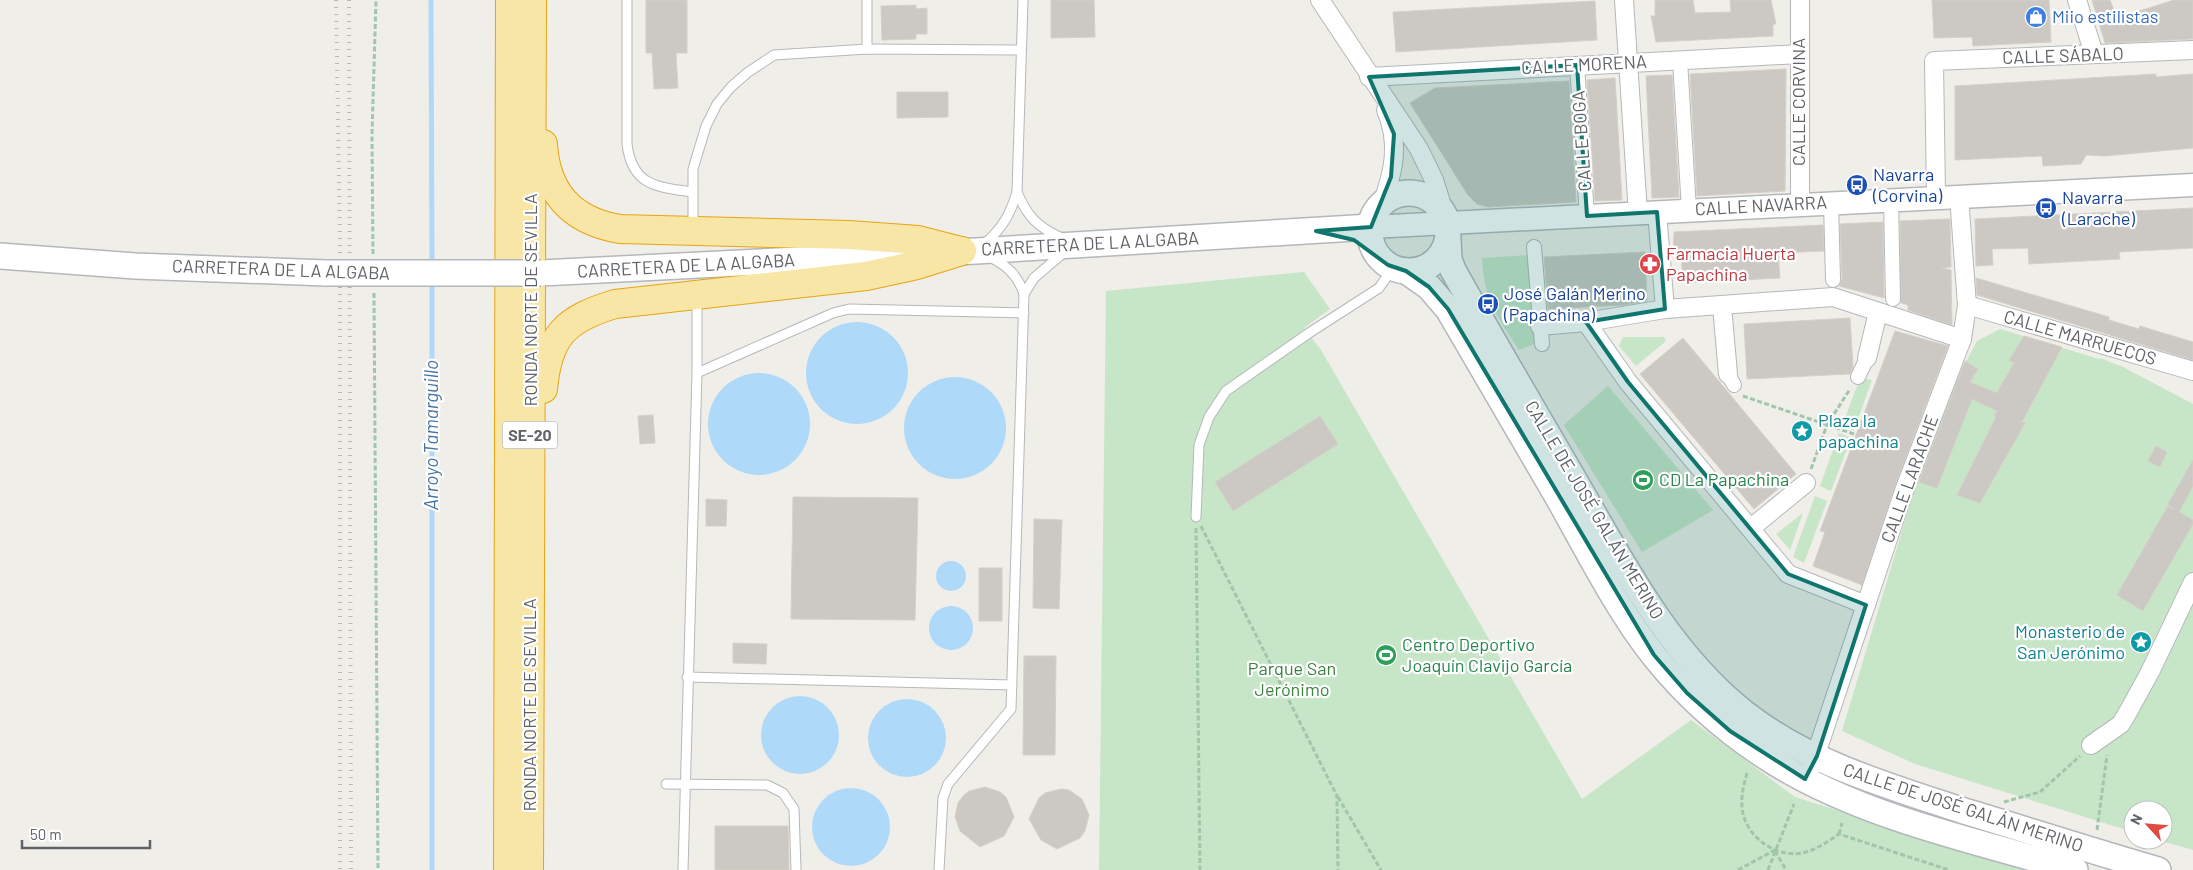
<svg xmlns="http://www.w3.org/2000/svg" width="2193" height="870" font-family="Barlow,sans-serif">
  <rect width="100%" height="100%" fill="#f0eee8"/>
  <g fill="#c7e5c7">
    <path d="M1532,255l5,88 -18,7c-22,-34 -35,-50 -37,-92z"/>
    <path d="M1304,272l26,37 -26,19 17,22 261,449 109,-79 104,77 233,73h-929l7,-579z"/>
    <path d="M2000,329l99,30 1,-1 23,9 70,37v446l-35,-10h5v-30h-30v22l-218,-68 -73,-33 75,-250 41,-104 19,-36z"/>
    <path d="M1623,337h41l2,4 -30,25 -17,-20z"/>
    <path d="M1860,378l12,2 -18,50 -12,-4z"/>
    <path d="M1608,386l105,124 -71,42 -78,-127z"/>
    <path d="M1839,433l12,5 -20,53 -11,-5z"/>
    <path d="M1815,496l12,5 -23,62 -11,-6z"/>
    <path d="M1803,513l-13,37 -14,-16z"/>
  </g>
  <g fill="#afd9f9">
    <circle cx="857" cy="373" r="51"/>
    <circle cx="759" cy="424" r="51"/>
    <circle cx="955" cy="428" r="51"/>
    <circle cx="951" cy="576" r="15"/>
    <circle cx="951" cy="628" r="22"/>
    <circle cx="800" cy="735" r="39"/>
    <circle cx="907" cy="738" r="39"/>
    <circle cx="851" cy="827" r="39"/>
  </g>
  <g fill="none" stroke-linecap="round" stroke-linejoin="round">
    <g stroke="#afd9f9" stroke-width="5">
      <path d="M431,0l1,267"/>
      <path d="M432,870v-590"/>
    </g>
  </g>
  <g fill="#ccc9c4" stroke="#d5d0c7">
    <path d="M646,0h41v53h-11l2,35 -24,1 -2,-36h-6z"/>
    <path d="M1051,0h43l1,37 -44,1z"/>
    <path d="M1655,0h38l2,13 36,-1 -1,-12h41l5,24h-3v12l-117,6 -5,-26h4z"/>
    <path d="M1932,0h117l2,42 -78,4 -1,-9 -38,1z"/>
    <path d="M2092,0h18l7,18 57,-18h19v39l-88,4z"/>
    <path d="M1595,1l2,39 -201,12 -3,-40z"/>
    <path d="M916,5v4l11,-1v26h-11v5l-34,1 -1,-34z"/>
    <path d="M1786,69l-1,122 -88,5 -7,-122z"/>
    <path d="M2156,74v3l37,-3v74l-88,8 -19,-1 -5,9 -38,2 -1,-10 -87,4v-74z"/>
    <path d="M1672,75l7,122 -27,1 -6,-122z"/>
    <path d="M1615,78l7,122 -27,1 -8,-121z"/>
    <path d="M1569,81l7,121 -88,5 -11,-3 -9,-9 -58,-92 25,-15z"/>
    <path d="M897,92h51v25l-51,1z"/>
    <path d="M2193,208v40l-74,4 1,7 -91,5 -1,-16 -36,1 1,16 -17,1 -1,-47z"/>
    <path d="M1950,219l1,48 -9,1 9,2 1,55 -44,-15v-5l-7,-2 -1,-82z"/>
    <path d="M1883,222l1,76 -45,-12 3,-6 -2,-56z"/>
    <path d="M1823,225l1,26 -46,2 2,25 -97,5 -2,-30 -8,-2 1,-19z"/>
    <path d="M1645,252l2,49 -23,4 -76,4 -4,-52z"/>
    <path d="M1976,278l133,39v3l30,9 1,-3 53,16v18l-216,-65z"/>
    <path d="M1850,318l3,49 -3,7 -103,5 -3,-55z"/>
    <path d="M1895,331l53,15 -54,142 -32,97 -49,-19 12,-34 -5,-1z"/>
    <path d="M2024,336l38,11 -40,75 3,1 -45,80 -23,-8 39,-78 -2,-1 3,-5 -25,-12 -35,89 -18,-6 46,-121 13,8 -8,13 27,11 17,-30 -5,-3z"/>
    <path d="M1683,338l113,136 -42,35 -114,-135z"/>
    <path d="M653,415l2,28 -15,1 -2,-28z"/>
    <path d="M1320,416l18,28 -105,67 -18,-29z"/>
    <path d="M2156,446l11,6 -7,15 -12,-6z"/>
    <path d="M2193,460v26l-14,26 14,8v4l-50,87 -26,-16 51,-89 7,4 -7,-6z"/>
    <path d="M793,497l125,1 -3,122 -124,-1z"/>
    <path d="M706,499l21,1 -1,26h-20z"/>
    <path d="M1034,519l28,1 -3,89 -26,-1z"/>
    <rect x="979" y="568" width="23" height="53"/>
    <path d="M733,643l34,1 -1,20 -33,-1z"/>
    <path d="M1024,656h32l-1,99h-32z"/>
    <path d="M985,787l15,5 6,5 8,20 -10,19 -24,11 -20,-16 -5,-14 3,-14 5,-7 6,-5z"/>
    <path d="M1061,789l8,1 13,9 7,16 -4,16 -5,7 -23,11 -16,-9 -12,-21 10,-21 6,-5z"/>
    <path d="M715,826h73l1,44h-74z"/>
  </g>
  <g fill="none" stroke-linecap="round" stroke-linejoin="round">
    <g stroke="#b5b8bb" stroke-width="11">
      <g id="service">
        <path d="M627,0v144c5,42 30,43 66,48"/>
        <path d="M867,49v-49"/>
        <path d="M1017,192c10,24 20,35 45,46"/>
        <path d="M693,220v-51l13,-43 11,-22 14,-17 16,-14 27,-18 93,-6 154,1"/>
        <path d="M983,245c19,-16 27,-30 34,-53l6,-192"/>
        <path d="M1024,294l10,-16 29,-25"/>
        <path d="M697,373l136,-60 16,-4 175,4"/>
        <path d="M1196,517l3,-72 10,-28 17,-26 83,-58 70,-45 14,-20"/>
        <path d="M687,677l325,8"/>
        <path d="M666,784l101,1 16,8 11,16 2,61"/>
        <path d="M683,870l14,-497v-71"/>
        <path d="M939,870l4,-72 5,-14 63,-75 13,-415c-6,-18 -16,-28 -34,-37"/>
      </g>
    </g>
    <g stroke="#b5b8bb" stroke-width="16">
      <g id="pedestrian">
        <path d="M1680,60l9,150"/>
        <path d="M1577,65l10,151"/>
        <path d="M1891,199l2,100"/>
        <path d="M1831,202l2,78"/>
        <path d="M1534,247l8,97"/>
        <path d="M1728,374l6,11"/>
        <path d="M1858,377l9,-19"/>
      </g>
    </g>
    <g stroke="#b5b8bb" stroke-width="20">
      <g id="minor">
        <path d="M1320,0l99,149 15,31 10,32"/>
        <path d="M1624,0l14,213"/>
        <path d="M2077,0l17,54"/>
        <path d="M1369,77l431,-23"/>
        <path d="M1936,197l-2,-136 259,-11"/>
        <path d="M1800,203v-203"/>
        <path d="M1382,204c12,-33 18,-61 4,-94"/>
        <path d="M1657,212l8,97"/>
        <path d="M1967,305l226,66"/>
        <path d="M1722,306l6,68"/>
        <path d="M1586,322l42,60 160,192 78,31"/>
        <path d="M1540,326l46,-4 79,-13 168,-12 129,42"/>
        <path d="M1867,358l11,-46"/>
        <path d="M1751,528l55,-45"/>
        <path d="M2091,745l30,-21 7,-12 22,-40 43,-90"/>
        <path d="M1812,766l92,-275 58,-152 5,-34 -8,-109"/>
      </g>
    </g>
    <g stroke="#b5b8bb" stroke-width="25">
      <path id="tertiary" d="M1371,227l822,-42"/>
    </g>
    <g stroke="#b4b7bb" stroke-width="28">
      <g id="secondary">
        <circle cx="1409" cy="232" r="39"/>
        <path d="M1448,239l1,20 4,11c40,72 82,142 123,213 47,81 92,169 167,229 63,50 142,73 218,98 66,20 131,41 197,60"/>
        <path d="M0,256l135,10 191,7"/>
        <path d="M1406,271l23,16 19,22c37,64 74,128 112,192 28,50 59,111 95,156 33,41 74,77 119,105 88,55 202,79 301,108"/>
        <path d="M541,273l435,-22 395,-24"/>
      </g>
    </g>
    <g stroke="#e8a411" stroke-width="30">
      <g id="trunk">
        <path d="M543,144c3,48 28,77 77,85l229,6 69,5 43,11"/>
        <path d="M543,389c5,-53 22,-70 72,-85l251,-28 51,-11 45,-14"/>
        <path d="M508,870l2,-870"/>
        <path d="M529,870l3,-870"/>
      </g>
    </g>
    <g stroke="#a0c6ab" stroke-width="3" stroke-dasharray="5 2.5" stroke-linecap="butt">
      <path d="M373,254l-1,-119 4,-135"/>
      <path d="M374,293l4,577"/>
      <path d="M1743,396l111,38"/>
      <path d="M1811,469l16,-44 23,-36"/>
      <path d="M1201,526l136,270 1,74"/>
      <path d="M1196,528l4,342"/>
      <path d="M1747,773c-3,11 -6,22 -5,34 2,28 32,51 60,46 14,-3 25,-11 37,-19l110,36"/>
      <path d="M1338,797l43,73"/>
      <path d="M2004,802l36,-10 40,-36"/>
      <path d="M2097,830l10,-75"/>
      <path d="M1839,834l3,-11"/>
      <path d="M1775,851l11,19"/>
      <path d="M1738,870l37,-20"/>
      <path d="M1768,870l26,-66"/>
    </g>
    <use href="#service" stroke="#fff" stroke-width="9"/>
    <use href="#pedestrian" stroke="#fff" stroke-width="14"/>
    <use href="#minor" stroke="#fff" stroke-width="18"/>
    <use href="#tertiary" stroke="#fff" stroke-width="22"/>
    <use href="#secondary" stroke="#fff" stroke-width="25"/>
    <use href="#trunk" stroke="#f8e6a7" stroke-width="28"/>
    <g stroke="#b6b7b7" stroke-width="4" stroke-dasharray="1 6" stroke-linecap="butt">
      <path d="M336,0l4,242v628"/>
      <path d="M349,0l2,870"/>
    </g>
    <g stroke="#b4b7bb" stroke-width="28" stroke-linecap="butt">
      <path id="secondary-bridge" d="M326,273h215"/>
    </g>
    <use href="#secondary-bridge" stroke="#fff" stroke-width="25"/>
  </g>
  <path fill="#0f766e" fill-opacity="0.2" stroke="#0f766e" stroke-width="4" stroke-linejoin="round" d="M1577,65l10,151 70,-4 8,97 -79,13 42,60 160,192 78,31 -49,151 -12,23 -75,-48 -43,-38 -33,-38 -206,-346 -19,-22 -23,-16 -18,-6 -34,-25 -38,-9 55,-4 20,-50 3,-43 -25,-57z"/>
  <defs>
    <g id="shop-disc" transform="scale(1.125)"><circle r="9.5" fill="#3f7fe0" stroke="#fff"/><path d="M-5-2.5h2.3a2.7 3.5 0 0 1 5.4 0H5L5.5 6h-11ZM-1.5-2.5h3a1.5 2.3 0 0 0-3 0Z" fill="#fff"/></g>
    <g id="bus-disc" transform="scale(1.125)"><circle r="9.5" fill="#1a4fb4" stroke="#fff"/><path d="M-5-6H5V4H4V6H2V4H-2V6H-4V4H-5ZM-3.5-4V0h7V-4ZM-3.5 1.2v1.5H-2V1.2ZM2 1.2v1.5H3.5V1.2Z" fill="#fff"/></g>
    <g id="pharmacy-disc" transform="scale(1.125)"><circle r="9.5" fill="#e0444e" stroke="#fff"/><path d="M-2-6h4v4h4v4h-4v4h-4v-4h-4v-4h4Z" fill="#fff"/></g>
    <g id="sight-disc" transform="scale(1.125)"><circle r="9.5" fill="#0f9aa8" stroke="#fff"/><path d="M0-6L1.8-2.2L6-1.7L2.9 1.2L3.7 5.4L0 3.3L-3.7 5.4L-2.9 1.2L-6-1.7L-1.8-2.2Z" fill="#fff"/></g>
    <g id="stadium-disc" transform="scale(1.125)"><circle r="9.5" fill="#2e9e5b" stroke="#fff"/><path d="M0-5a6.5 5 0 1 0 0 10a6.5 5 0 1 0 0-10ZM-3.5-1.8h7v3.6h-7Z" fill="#fff"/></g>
  </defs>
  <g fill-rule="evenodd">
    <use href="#shop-disc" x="2036" y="17"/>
    <use href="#bus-disc" x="1857" y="185"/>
    <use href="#bus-disc" x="2046" y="208"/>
    <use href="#pharmacy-disc" x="1650" y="264"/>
    <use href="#bus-disc" x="1488" y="304"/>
    <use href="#sight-disc" x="1802" y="431"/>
    <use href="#stadium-disc" x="1643" y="480"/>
    <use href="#sight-disc" x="2141" y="642"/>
    <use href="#stadium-disc" x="1386" y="655"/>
  </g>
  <g text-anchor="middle" stroke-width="4.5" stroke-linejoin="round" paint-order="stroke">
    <rect fill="#fff" stroke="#8f9295" stroke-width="1" x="502.5" y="421.5" width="55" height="27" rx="4"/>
    <g font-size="16" font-weight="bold" fill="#5f6367">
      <text x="530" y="441">SE-20</text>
    </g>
    <g font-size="18" fill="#366cbe" stroke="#fff" text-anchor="start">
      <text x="2052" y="23">Miio estilistas</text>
    </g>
    <g font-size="18" fill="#5f6367" stroke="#fff">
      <text transform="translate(2063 56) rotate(-2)" y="6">CALLE SÁBALO</text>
      <text transform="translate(1584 65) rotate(-3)" y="6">CALLE MORENA</text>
      <text transform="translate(1799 102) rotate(-90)" y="6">CALLE CORVINA</text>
      <text transform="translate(1582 141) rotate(-94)" y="6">CALLE BOGA</text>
      <text transform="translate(1761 206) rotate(-3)" y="6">CALLE NAVARRA</text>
      <text transform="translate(1090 244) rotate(-3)" y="6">CARRETERA DE LA ALGABA</text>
      <text transform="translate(686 266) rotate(-3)" y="6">CARRETERA DE LA ALGABA</text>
      <text transform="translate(281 270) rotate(2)" y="6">CARRETERA DE LA ALGABA</text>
      <text transform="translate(531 300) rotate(-90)" y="6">RONDA NORTE DE SEVILLA</text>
      <text transform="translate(2080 338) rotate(16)" y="6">CALLE MARRUECOS</text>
      <text transform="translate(1910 479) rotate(-70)" y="6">CALLE LARACHE</text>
      <text transform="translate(1594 510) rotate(59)" y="6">CALLE DE JOSÉ GALÁN MERINO</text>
      <text transform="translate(530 705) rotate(-90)" y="6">RONDA NORTE DE SEVILLA</text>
      <text transform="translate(1963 808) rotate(18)" y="6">CALLE DE JOSÉ GALÁN MERINO</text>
    </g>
    <g font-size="18" fill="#164399" stroke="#fff" text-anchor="start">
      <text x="1873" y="181">Navarra<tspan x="1873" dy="21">(Corvina)</tspan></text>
      <text x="2062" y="204">Navarra<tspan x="2062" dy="21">(Larache)</tspan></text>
      <text x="1504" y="300">José Galán Merino<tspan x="1504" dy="21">(Papachina)</tspan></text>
    </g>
    <g font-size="18" fill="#be3a42" stroke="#fff" text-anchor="start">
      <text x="1666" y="260">Farmacia Huerta<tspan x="1666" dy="21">Papachina</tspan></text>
    </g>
    <g font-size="18" fill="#0d838f" stroke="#fff" text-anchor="start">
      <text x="1818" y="427">Plaza la<tspan x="1818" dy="21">papachina</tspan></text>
      <text x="2125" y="638" text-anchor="end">Monasterio de<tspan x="2125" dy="21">San Jerónimo</tspan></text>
    </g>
    <g font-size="18" fill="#27864d" stroke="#fff" text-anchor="start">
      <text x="1659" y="486">CD La Papachina</text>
      <text x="1402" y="651">Centro Deportivo<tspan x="1402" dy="21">Joaquín Clavijo García</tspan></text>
    </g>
    <g font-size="18" fill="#3c823f" stroke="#fff">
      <text x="1292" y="675">Parque San<tspan x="1292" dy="21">Jerónimo</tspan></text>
    </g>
    <g font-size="19" font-style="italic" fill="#4874a3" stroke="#fff">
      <text transform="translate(431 435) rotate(-90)" y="7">Arroyo Tamarguillo</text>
    </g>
  </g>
  <g transform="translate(2148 825) rotate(296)"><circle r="24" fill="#ffffff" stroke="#bfc1c2"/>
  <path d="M0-4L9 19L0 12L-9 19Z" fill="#de4c41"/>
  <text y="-8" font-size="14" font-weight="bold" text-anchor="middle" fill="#5f6367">N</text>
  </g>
  <path d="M22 840v8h128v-8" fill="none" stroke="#5f6367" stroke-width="2.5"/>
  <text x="30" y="840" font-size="15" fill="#5f6367" stroke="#ffffff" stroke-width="4" paint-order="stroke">50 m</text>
</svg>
